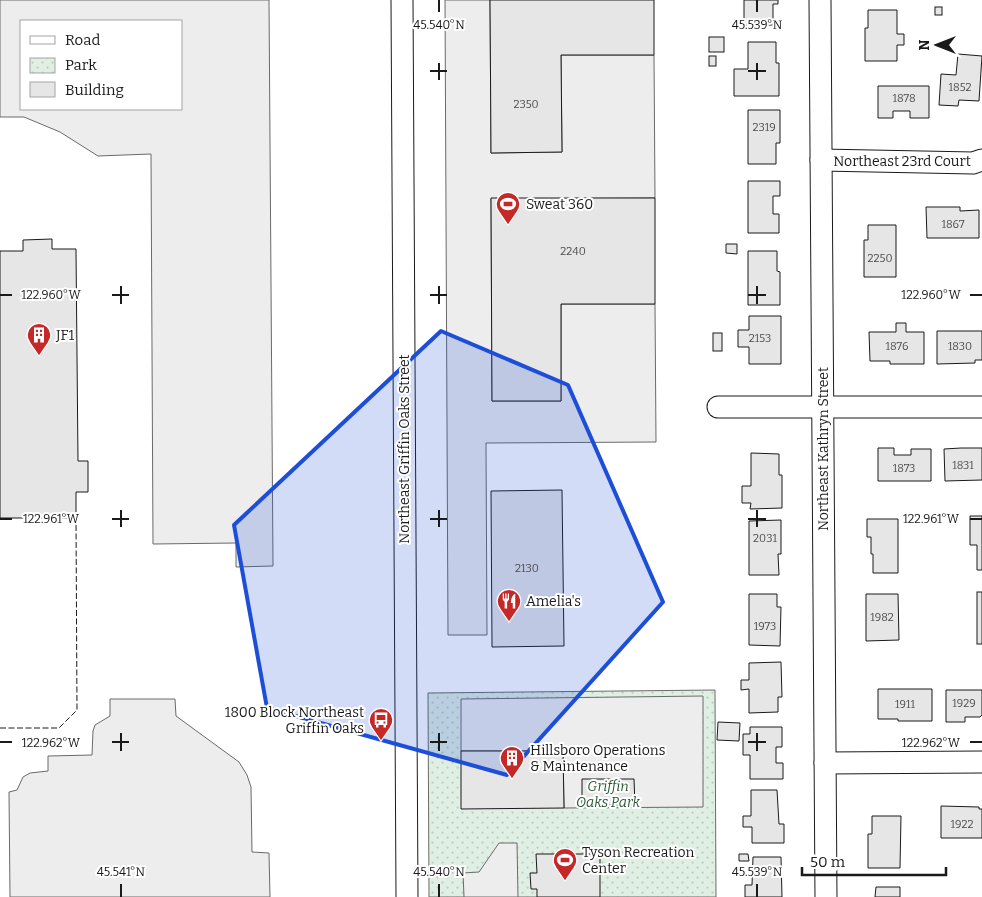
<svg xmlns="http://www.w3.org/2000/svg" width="982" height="897" font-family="Bitter,serif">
  <defs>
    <pattern id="park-dots" width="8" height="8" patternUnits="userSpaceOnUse" patternTransform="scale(1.25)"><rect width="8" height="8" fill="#e0efe3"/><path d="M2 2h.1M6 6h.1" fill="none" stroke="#c0ccc2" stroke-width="1.8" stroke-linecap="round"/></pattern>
  </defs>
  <rect width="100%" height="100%" fill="#fff"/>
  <path fill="url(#park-dots)" stroke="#6a6a6a" d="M715,690l1,207h-287l-1,-204z"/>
  <g fill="#ededed" stroke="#6a6a6a" fill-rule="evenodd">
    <path d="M0,0h269l4,566 -37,1v-24l-83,1 -2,-390 -53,2 -38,-24 -36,-15h-24zM21,21h160v88h-160z"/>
    <path d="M445,0h45l1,153 71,-1 -1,-97h93l1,143 -164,1 1,202h69v-97h94l1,138 -170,1 1,192h-39z"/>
    <path d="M703,696v111l-139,1 -1,-57h-102v-52z"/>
    <path d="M110,699h65l1,17 63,46 8,13 4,12 1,65 17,1 1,44h-260l-1,-105 8,-2 6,-13 7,-4 18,-2v-15l44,-1 1,-24 2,-6 15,-9z"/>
    <path d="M499,843h18l1,54h-54l-1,-24 16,-1z"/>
  </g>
  <g fill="#e6e6e6" stroke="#1a1a1a">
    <path d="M490,0h164v55h-93l1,97 -71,1z"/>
    <path d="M744,0h34v4h-5v21h-29z"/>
    <rect x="935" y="7" width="7" height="8"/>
    <path d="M868,10h29v24h7v11h-7v16h-32v-33h3z"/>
    <rect x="709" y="37" width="15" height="15"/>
    <path d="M748,42h28v21h3v33h-45v-27h14z"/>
    <path d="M958,54l24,2 -3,45 -20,-1 -1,6 -19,-1 2,-31 15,1z"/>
    <rect x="709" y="56" width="7" height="10"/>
    <path d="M878,86h51v32h-19v-7h-17v7h-15z"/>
    <path d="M748,110h32v33h-4v21h-28z"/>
    <path d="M748,181h32v15h-7v18h6v19h-31z"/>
    <path d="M491,198h164v106h-94v97h-69z"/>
    <path d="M926,207h34v4l19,-1v28h-52z"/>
    <path d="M868,225h28v52h-32v-37h4z"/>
    <path d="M52,239v10h24l2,212h10v31h-12v26h-76v-267h23v-11z"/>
    <path d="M726,244h11v10l-11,-1z"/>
    <path d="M748,251h29v20l3,1v33h-32z"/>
    <path d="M749,316h32v48h-32v-17h-11v-17h11z"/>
    <path d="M896,323h10v9h18v32h-34v-3h-20l-1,-29h27z"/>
    <path d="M937,331h45v29h-7v3l-38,1z"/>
    <rect x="713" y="333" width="9" height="18"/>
    <path d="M878,448h16v7h17v-6h20v32h-53z"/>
    <path d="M961,448h21v32l-37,1 -1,-32z"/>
    <path d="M751,453l28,1v21h3v33l-32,1 1,-6h-9v-17h9z"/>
    <path d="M562,490l2,156 -72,1 -1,-156z"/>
    <path d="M970,516h12v54h-5v-25h-7z"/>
    <path d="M867,519h31v54h-25v-19h-2v-17h-4z"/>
    <path d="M781,520v34h-3l1,21h-30v-54z"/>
    <rect x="977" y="592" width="5" height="52"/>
    <path d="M749,594h28v13h4l-1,39 -31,-1z"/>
    <path d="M866,594h32l1,46 -33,1z"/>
    <path d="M781,662l1,35h-4v15l-29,1v-24l-8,1v-10h8v-17z"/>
    <path d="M878,689h54v32h-34v-2h-20z"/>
    <path d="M946,690h36v25l-2,2h-15v5h-19z"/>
    <path d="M718,722l22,1 -1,18 -22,-1z"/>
    <path d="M750,727h32v20h-6v16h7v16h-33v-24h-7v-21h7z"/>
    <path d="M461,751h102l1,57 -103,1z"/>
    <path d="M582,779h52l1,26h-53z"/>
    <path d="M751,790h26l2,34h5v19h-32v-16h-9v-11h8z"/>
    <path d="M941,806l38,1v2h3v29h-41z"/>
    <path d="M872,816h29l-1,52h-32v-34h4z"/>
    <path d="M536,854h64v43h-63v-8h-6l-1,-16h7z"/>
    <path d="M739,854h9l1,7h-10z"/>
    <path d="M753,857h28l1,40h-37v-12h7z"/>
    <path d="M876,887h24v10h-25z"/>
  </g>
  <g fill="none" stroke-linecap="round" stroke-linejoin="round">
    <g stroke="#1a1a1a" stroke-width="23">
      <g id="minor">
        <path d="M402,0l5,897"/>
        <path d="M820,0l6,897"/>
        <path d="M821,160l152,3 9,-3"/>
        <path d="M718,407h264"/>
        <path d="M825,763l157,-1"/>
      </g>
    </g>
    <use href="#minor" stroke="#fff" stroke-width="21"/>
    <path stroke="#1a1a1a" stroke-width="1" stroke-dasharray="6 2.5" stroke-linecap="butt" d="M0,728h59l18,-18 -1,-192"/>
  </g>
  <path fill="#1d4ed8" fill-opacity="0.2" stroke="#1d4ed8" stroke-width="4" stroke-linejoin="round" d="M441,331l127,54 95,217 -156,173 -240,-67 -33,-183z"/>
  <path fill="none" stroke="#1a1a1a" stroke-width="2" d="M439,0v12M757,0v12M439,63v17M757,63v17M430,71h17M748,71h18M121,286v18M439,286v18M757,286v18M0,295h12M112,295h17M430,295h17M748,295h18M970,295h12M121,510v17M439,510v17M757,510v17M0,519h12M112,519h17M430,519h17M748,519h18M970,519h12M121,733v18M439,733v18M757,733v18M0,742h12M112,742h17M430,742h17M748,742h18M970,742h12M121,884v13M439,884v13M757,884v13"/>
  <defs>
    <g id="stadium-pin" transform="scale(1.25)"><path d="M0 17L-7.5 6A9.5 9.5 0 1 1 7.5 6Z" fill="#c62828" stroke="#fff"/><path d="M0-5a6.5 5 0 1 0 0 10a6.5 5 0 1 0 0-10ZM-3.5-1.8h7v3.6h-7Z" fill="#fff"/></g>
    <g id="building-pin" transform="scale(1.25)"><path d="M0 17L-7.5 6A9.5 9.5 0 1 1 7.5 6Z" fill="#c62828" stroke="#fff"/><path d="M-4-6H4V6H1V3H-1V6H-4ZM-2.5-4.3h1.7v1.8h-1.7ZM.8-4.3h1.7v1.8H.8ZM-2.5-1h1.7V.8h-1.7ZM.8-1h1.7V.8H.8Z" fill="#fff"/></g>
    <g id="restaurant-pin" transform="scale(1.25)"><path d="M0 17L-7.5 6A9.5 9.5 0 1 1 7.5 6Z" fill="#c62828" stroke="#fff"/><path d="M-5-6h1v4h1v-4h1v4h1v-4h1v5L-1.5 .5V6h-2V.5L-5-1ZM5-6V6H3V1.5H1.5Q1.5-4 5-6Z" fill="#fff"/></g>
    <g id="bus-pin" transform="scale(1.25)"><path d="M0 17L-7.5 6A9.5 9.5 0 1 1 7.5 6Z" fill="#c62828" stroke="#fff"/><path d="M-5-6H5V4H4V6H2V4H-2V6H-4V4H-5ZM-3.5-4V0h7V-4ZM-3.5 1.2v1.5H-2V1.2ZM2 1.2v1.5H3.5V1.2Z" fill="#fff"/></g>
  </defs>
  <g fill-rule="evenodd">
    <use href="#stadium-pin" x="508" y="204"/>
    <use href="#building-pin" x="39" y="335"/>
    <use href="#restaurant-pin" x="509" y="601"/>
    <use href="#bus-pin" x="381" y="720"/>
    <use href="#building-pin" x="512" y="758"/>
    <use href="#stadium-pin" x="565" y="860"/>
  </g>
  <g text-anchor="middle" stroke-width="4" stroke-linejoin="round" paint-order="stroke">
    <g font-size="11" fill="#4d4d4d">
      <text x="960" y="91">1852</text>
      <text x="904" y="102">1878</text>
      <text x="526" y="108">2350</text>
      <text x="764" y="131">2319</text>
      <text x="953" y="228">1867</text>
      <text x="573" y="255">2240</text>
      <text x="880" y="262">2250</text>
      <text x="760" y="342">2153</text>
      <text x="897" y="350">1876</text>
      <text x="960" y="350">1830</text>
      <text x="963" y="469">1831</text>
      <text x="904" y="472">1873</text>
      <text x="765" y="542">2031</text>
      <text x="527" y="572">2130</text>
      <text x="882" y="621">1982</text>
      <text x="765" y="630">1973</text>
      <text x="964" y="707">1929</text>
      <text x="905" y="708">1911</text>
      <text x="962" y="828">1922</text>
    </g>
    <g font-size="14" fill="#1a1a1a" stroke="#fff">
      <text x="902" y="166">Northeast 23rd Court</text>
      <text transform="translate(404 449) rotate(-90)" y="5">Northeast Griffin Oaks Street</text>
      <text transform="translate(823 449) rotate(-90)" y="5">Northeast Kathryn Street</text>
    </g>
    <g font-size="14" fill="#1a1a1a" stroke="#fff" text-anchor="start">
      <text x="526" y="209">Sweat 360</text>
      <text x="56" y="340">JF1</text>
      <text x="526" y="606">Amelia's</text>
      <text x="364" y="717" text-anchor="end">1800 Block Northeast<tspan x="364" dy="16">Griffin Oaks</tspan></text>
      <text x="530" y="755">Hillsboro Operations<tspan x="530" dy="16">&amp; Maintenance</tspan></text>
      <text x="582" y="857">Tyson Recreation<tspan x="582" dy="16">Center</tspan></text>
    </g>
    <g font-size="14" font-style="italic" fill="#2b5a34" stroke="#fff">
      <text x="608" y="791">Griffin<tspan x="608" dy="16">Oaks Park</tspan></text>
    </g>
  </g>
  <g font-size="12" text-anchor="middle" fill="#1a1a1a" stroke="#fff" stroke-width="4" stroke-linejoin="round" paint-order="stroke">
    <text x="439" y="29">45.540°N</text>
    <text x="757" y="29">45.539°N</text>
    <text x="931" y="299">122.960°W</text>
    <text x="51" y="299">122.960°W</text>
    <text x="931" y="523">122.961°W</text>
    <text x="51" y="523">122.961°W</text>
    <text x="931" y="747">122.962°W</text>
    <text x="51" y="747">122.962°W</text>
    <text x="121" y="876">45.541°N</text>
    <text x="439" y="876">45.540°N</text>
    <text x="757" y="876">45.539°N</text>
  </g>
  <rect x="20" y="20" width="162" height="90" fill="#ffffff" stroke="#a3a3a3"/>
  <rect x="30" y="36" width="25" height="8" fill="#ffffff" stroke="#a3a3a3"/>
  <text x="65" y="45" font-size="15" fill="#1a1a1a">Road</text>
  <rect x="30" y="58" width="25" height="15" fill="url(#park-dots)" stroke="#a3a3a3"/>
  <text x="65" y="70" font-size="15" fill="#1a1a1a">Park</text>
  <rect x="30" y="82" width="25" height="15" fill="#e6e6e6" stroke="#a3a3a3"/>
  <text x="65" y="95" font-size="15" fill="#1a1a1a">Building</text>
  <g transform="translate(937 45) rotate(270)" stroke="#ffffff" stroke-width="4" paint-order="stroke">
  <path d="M0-4L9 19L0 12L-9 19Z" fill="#1a1a1a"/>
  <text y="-8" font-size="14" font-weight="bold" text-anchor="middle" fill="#1a1a1a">N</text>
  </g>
  <path d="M802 867v8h144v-8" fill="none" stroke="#1a1a1a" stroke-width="2.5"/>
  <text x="810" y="867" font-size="15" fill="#1a1a1a" stroke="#ffffff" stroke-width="4" paint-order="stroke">50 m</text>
</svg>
